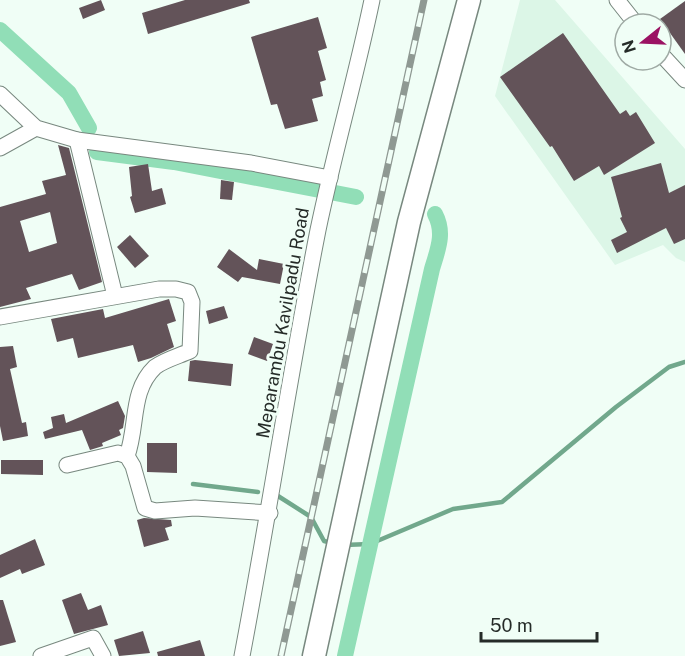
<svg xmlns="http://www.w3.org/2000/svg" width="685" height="656" font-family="'Public Sans',sans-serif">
  <rect width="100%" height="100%" fill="#f0fef6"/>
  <path fill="#dcf6e7" d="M520,0h35l130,149v113l-9,-4 -13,-13 -48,20 -120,-169z"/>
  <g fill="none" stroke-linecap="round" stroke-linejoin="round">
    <g stroke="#71a88c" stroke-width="4.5">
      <path d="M193,484l65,8"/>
      <path d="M278,496l33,21 13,24 8,2"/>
      <path d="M344,545l26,-1 83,-35 49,-7 114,-95 53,-40 16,-5"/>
    </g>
    <g stroke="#91deb7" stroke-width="16">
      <path d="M0,30l69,63 20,35"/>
      <path d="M97,152l77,10 182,35"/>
      <path d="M345,656l87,-387c6,-20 13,-36 3,-55"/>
    </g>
  </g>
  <g fill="#635359" fill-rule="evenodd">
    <path d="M101,0l4,10 -22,9 -4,-11z"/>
    <path d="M185,0h64l1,3 -102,31 -6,-21z"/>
    <path d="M685,1v53l-25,-35z"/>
    <path d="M318,17l9,31 -9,3 8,29 -6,2 3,14 -11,3 6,22 -33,8 -8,-25 -6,1 -20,-68z"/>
    <path d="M563,33l57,81 6,-4 4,6 6,-4 19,31 -51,32 -5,-9 -25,15 -22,-35 -2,1 -50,-70z"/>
    <path d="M58,145l11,3 33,134 -23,8 -7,-16 -46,14 5,11 -31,8v-100l46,-13 -4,-13 24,-6zM50,212l7,31 -28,9 -9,-31z"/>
    <path d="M661,163l8,30 16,-8v54l-11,5 -8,-16 -49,25 -6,-13 16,-8 -7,-14 2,-1 -11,-40z"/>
    <path d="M148,164l4,27 10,-3 4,16 -31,9 -5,-16 2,-1 -3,-29z"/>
    <path d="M221,180l13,2 -2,18 -12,-1z"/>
    <path d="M130,235l19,21 -14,12 -18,-21z"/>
    <path d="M229,249l28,21 2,-11 25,5 -4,20 -38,-7 -4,5 -21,-15z"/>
    <path d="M169,299l7,22 -9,3 7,23 -23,11 -13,4 -5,-17 -55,13 -5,-20 -16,4 -6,-23 52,-10 2,9z"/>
    <path d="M224,306l4,12 -19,6 -3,-13z"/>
    <path d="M254,337l19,7 -6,17 -19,-7z"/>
    <path d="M13,346l4,21 -7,2 12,54 4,-1 2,14 -25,5 -3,-15v-79z"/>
    <path d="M195,360l38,4 -2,22 -43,-5 2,-20z"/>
    <path d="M118,401l7,15 -2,12 -4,2 2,5 -19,8 1,3 -13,4 -8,-20 -37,9 -2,-7 10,-4 -2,-11 13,-3 2,9z"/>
    <path d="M147,443h30v30l-30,-1z"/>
    <path d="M1,460h42v15l-42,-1z"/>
    <path d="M144,518l27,2 1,6 -7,2 4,12 -25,7 -7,-27z"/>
    <path d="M35,539l10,26 -23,9 -2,-5 -20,9v-23z"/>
    <path d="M81,593l7,17 13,-5 7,20 -34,9 -12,-34z"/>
    <path d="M0,600h3l13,42 -16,4z"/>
    <path d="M143,631l7,22 -31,3 -5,-16z"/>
    <path d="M200,640l5,16h-47l-1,-4z"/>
  </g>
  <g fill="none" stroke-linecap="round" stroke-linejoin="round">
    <g stroke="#78887f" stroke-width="17">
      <g id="minor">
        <path d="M617,0l19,24"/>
        <path d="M661,54l24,26"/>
        <path d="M0,94l36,34 41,12 174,23 79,15"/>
        <path d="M77,140l38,156"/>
        <path d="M0,148l36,-20"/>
        <path d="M0,317l159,-28h17l12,3 4,10 -2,49c-11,5 -26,9 -35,16 -25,24 -17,58 -28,89"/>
        <path d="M67,465l51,-12 9,3 6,10 12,42 10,3 40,-3 75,5"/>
        <path d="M41,656l52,-18 10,18"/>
        <path d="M242,656c27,-142 48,-284 76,-426 16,-77 38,-153 54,-230"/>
      </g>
    </g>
    <g stroke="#78887f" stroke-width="25">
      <path id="secondary" d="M314,656l95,-434 60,-222"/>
    </g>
    <use href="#minor" stroke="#fff" stroke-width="15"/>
    <use href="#secondary" stroke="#fff" stroke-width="22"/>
    <g stroke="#8f9993" stroke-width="7">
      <path id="rail" d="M281,656l143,-656"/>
    </g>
    <use href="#rail" stroke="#f0fef6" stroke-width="4.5" stroke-dasharray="14" stroke-linecap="butt"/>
  </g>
  <g text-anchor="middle" stroke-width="6" stroke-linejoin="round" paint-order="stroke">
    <g font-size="18" fill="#252b28" stroke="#f0fef6">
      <text transform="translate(283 323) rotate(-80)" y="6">Meparambu Kavilpadu Road</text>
    </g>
  </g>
  <g transform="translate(643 42) rotate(252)"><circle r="28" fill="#f0fef6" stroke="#9faaa4" stroke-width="1.5"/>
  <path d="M0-4.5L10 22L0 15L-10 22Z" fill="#9b1263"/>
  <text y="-9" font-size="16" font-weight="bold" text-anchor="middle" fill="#252b28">N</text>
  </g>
  <path d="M481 632v9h116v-9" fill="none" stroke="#252b28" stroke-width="3"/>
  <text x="490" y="632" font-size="18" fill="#252b28" stroke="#f0fef6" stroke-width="4.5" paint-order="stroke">50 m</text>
</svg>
